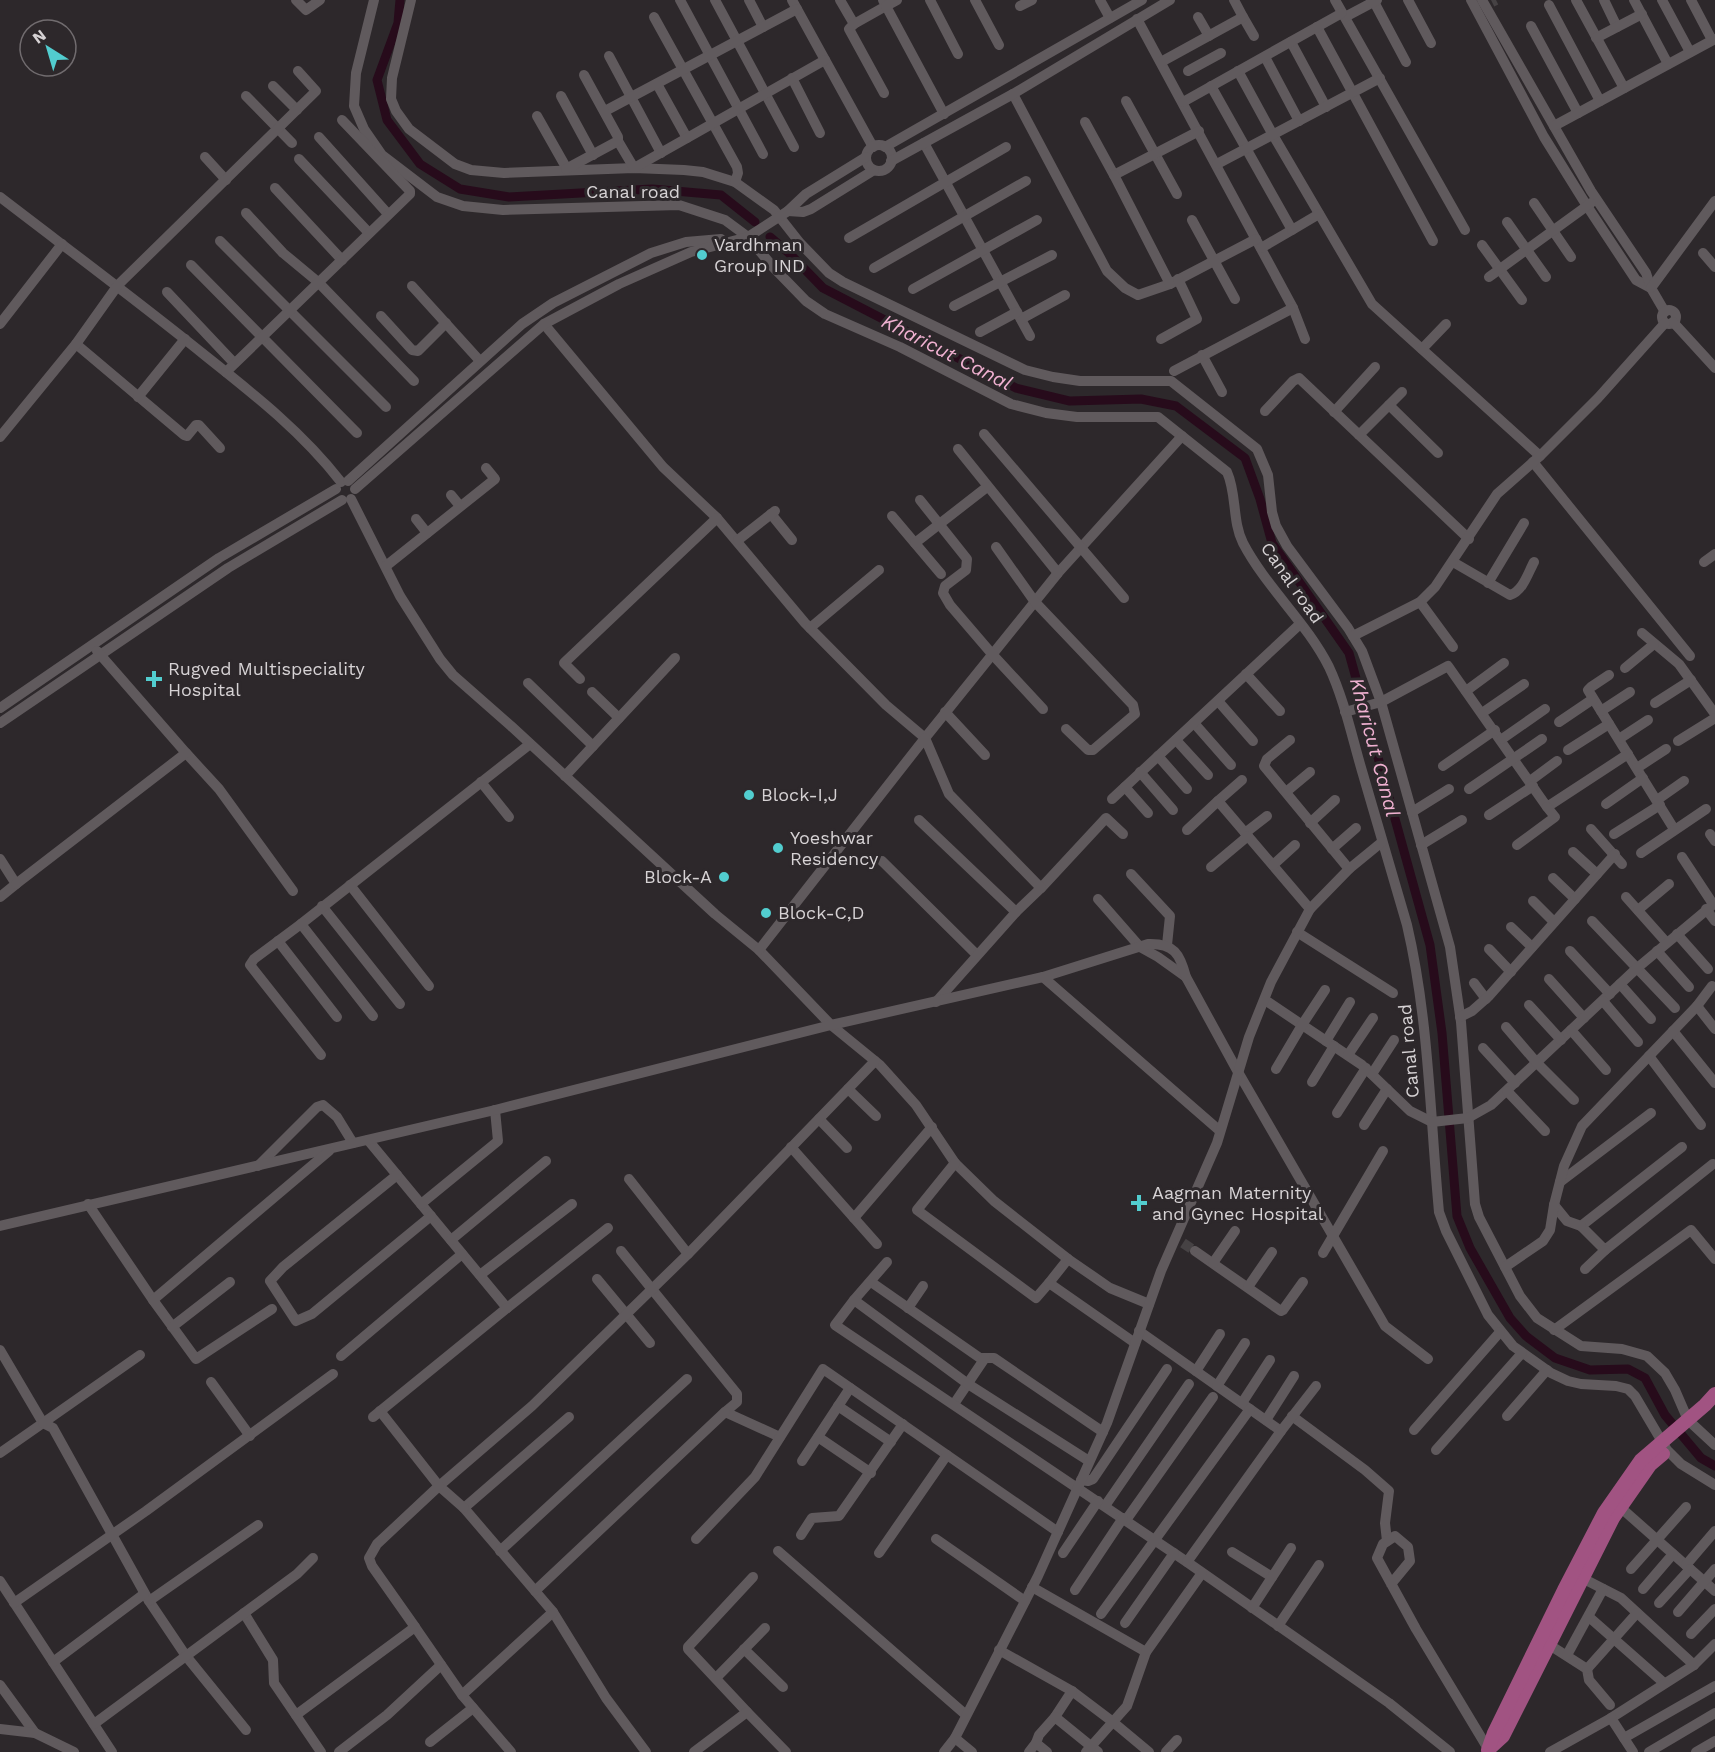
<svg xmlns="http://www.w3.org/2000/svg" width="1715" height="1752" font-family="'Work Sans',sans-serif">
  <rect width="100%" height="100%" fill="#2d282b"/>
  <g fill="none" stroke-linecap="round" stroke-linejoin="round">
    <g stroke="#270b1b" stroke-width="9">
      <path d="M400,0l-2,23 -21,57 10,40 33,44 40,25 49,8 143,-8 69,6 34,27"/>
      <path d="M770,237l20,17 33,34 193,100 54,13 71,-2 35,7 69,52 15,41 12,44 77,110 81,292 12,88 15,183 13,32 40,70 16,18 29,22 35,12 38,-1 17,9 20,37 36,43 14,8"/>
    </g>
    <g stroke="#464244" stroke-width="10" stroke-dasharray="10 5" stroke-linecap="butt">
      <path d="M1492,2l4,-2"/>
      <path d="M1183,1243l12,8"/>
    </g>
    <g stroke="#605a5d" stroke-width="10">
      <path d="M296,0l10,10 14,-10"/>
      <path d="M374,0l-18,73 -2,33 10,23 18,26 55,42 26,9 40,4 176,-5 46,15 23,17 25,30 33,34 19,13 75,33 111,57 35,9 31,4h81l69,55c10,22 5,49 16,71 23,44 64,80 86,124 15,32 23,70 33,104 15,51 30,103 45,154 22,94 23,191 32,287l7,19 42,84 25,31 38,27 17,8 13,3 35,2 12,3 7,7 32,54 14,14 34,21"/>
      <path d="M411,0l-19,78 -1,21 5,12 13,18 46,35 16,6 33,3 130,-5 50,2 19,2 32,10 39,28 26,33 29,30 14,9 182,88 28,7 27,4h91l86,68 11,26 4,37 4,14 11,20 61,82 14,23 19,51 69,245 11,75 14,182 4,13 41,79 17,22 44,28 41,3 25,7 18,17 10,17 13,30 27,25"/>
      <path d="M680,0l83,154"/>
      <path d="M715,0l79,147"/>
      <path d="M749,0l14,27"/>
      <path d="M792,0l81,147"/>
      <path d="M840,0l14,24"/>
      <path d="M883,0l3,6 -32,18 -5,5 35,64"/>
      <path d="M897,0l-11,6 58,108"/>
      <path d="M930,0l28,54"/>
      <path d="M975,0l24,45"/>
      <path d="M1100,0l10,18"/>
      <path d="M1335,0l130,230"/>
      <path d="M1373,0l33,62"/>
      <path d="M1408,0l23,43"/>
      <path d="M1471,0l73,137 43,69 49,74 15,8"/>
      <path d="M1482,0l109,191 55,82 5,15 14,24"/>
      <path d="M1576,0l48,88"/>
      <path d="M1604,0l13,27"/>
      <path d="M1634,0l34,64"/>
      <path d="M1662,0l28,52"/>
      <path d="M1691,0l21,40"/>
      <path d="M1549,5l51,96"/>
      <path d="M1020,6l12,-6"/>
      <path d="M654,17l83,150 1,6 -3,9"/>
      <path d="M1198,17l11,19"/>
      <path d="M1243,17l11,19"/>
      <path d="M1345,17l32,-17"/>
      <path d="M1137,19l156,289 12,31"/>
      <path d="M1531,26l47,87"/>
      <path d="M1317,27l116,214"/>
      <path d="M1596,38l46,-24"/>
      <path d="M1291,42l35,65"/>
      <path d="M609,56l52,97"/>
      <path d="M1265,57l34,64"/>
      <path d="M1161,62l82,-45 -9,-17"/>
      <path d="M1188,71l33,-18"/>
      <path d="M1238,71l35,64 99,169 168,152"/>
      <path d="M792,78l28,55"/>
      <path d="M657,84l30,54"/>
      <path d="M273,86l24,24"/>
      <path d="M1211,86l81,144 -31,18"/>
      <path d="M1013,94l94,177 18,17 13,7 32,-11"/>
      <path d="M246,96l46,47"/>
      <path d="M561,96l32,59"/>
      <path d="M1126,101l51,93"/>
      <path d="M1183,102l159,-89"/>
      <path d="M605,111l192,-102"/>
      <path d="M537,116l30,53"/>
      <path d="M1085,122l29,53 85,-44"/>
      <path d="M1554,126l161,-87"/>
      <path d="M319,137l69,77"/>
      <path d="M618,141l16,27 191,-108"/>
      <path d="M924,143l106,193"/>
      <circle cx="879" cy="158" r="13"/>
      <path d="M885,147l257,-147"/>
      <path d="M205,157l21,23"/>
      <path d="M299,159l70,74"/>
      <path d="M891,161l122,-67 157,-94"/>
      <path d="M1217,164l163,-86"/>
      <path d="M566,169l52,-28v-4l-34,-62"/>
      <path d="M1114,175l56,109 86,-45"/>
      <path d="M275,188l67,72"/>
      <path d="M0,197c69,53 139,105 207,160 48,38 96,76 134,125"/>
      <path d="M1534,203l37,54"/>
      <path d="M788,211l15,1 8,-3 63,-39"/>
      <path d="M246,213l37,40 35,29 96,99"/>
      <path d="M1192,220l43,79"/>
      <path d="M1507,222l39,55"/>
      <path d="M1292,230l27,-16"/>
      <path d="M849,238l157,-91"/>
      <path d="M220,241l166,166"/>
      <path d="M1482,245l40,55"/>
      <path d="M1703,253l12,14"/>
      <path d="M191,265l166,168"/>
      <path d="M874,268l152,-87"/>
      <path d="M1489,277l102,-74"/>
      <path d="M412,286l68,75"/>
      <path d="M1651,288l64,-87"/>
      <path d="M913,289l124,-69"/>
      <path d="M167,292l67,71"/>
      <path d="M954,306l98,-51"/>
      <circle cx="1669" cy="317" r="7"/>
      <path d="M381,316l31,34 6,1 28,-28"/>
      <path d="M1021,319l44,-24"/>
      <path d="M1673,322l42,46"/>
      <path d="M0,324l62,-80"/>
      <path d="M544,324l119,143 54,51 88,105 81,82 39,33 133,-165 124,-137"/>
      <path d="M980,332l37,-20"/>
      <path d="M1161,339l36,-20 -19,-40"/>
      <path d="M76,344l108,91 3,1 9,-11h3l21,23"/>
      <path d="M1422,349l24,-25"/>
      <path d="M1202,355l20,37"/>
      <path d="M1174,371l119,-63"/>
      <path d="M226,372l184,-178v-3l-68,-71"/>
      <path d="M138,397l47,-58"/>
      <path d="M1389,405l49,48"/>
      <path d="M1265,411l28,-30 6,-3 170,161"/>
      <path d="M1334,412l41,-45"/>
      <path d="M984,434l140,164"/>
      <path d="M1359,435l43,-43"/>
      <path d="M0,437l76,-93 42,-59 198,-194 -18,-20"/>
      <path d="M958,449l100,124"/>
      <path d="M1533,462l157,194"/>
      <path d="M348,481l174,-157 31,-21 98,-50 35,-11 35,-3"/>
      <path d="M355,489l189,-165 75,-40 72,-32 57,-15 40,-26 18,-17 60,-37"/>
      <path d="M451,495l9,11"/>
      <path d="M351,499l49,97 40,63 13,16 58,51 204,188 44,36 72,75 49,40 36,40 39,58 39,38 74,58 42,29 39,16"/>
      <path d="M920,500l47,59 -1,11 -21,16 -2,7 7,12 42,49 51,55"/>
      <path d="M771,514l21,26"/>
      <path d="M892,516l49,58"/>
      <path d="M416,519l11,14"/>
      <path d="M738,540l37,-29"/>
      <path d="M915,543l72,-56"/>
      <path d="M996,547l39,55 98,103 2,9 -42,36h-5l-22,-21"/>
      <path d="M1453,562l57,33c13,-4 18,-22 24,-33"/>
      <path d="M1704,562l11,-8"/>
      <path d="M386,566l109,-87 -9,-11"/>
      <path d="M1488,583l36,-60"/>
      <path d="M1420,602l33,45"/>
      <path d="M810,628l69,-58"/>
      <path d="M1642,633l37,31 36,50"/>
      <path d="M1353,636l67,-34 15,-15 62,-93 43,-38 58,-58 67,-75"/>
      <path d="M1625,668l29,-24"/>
      <path d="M1246,674l34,37"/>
      <path d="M1609,675l-18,12 -3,3 86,139"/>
      <path d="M580,679l-16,-16 153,-145"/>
      <path d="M528,683l65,63 -28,30"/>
      <path d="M1466,691l38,-28"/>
      <path d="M592,692l27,26"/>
      <path d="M1218,701l35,40"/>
      <path d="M1655,703l36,-23"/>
      <path d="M0,708l219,-150 117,-69"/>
      <path d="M1601,711l29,-19"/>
      <path d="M945,712l40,43"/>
      <path d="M1345,712l36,-10 67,-36 99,141 81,-53"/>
      <path d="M1482,713l42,-29"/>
      <path d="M1559,722l34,-23"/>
      <path d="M0,723l228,-155 114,-68"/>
      <path d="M1194,723l37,42"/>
      <path d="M1502,739l43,-30"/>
      <path d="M1619,739l29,-19"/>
      <path d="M1176,740l32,35"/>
      <path d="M1290,740l-23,19 -3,7 85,103"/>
      <path d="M1678,741l37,-23"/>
      <path d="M593,746l82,-88"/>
      <path d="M1568,750l41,-26"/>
      <path d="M186,753l33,36 74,102"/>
      <path d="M1158,756l29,33"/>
      <path d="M1443,766l52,-36"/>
      <path d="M1637,768l29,-19"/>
      <path d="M1140,772l33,38"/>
      <path d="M1530,781l27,-20"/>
      <path d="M481,782l28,35"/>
      <path d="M1125,787l23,26"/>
      <path d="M1469,789l73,-50"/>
      <path d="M1286,792l24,-20"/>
      <path d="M1112,799l188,-175"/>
      <path d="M1657,800l27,-19"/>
      <path d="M1218,801l24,-21"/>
      <path d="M1606,804l37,-26"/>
      <path d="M1412,812l37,-23"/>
      <path d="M1489,815l44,-29"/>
      <path d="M919,820l97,92"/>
      <path d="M1310,823l25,-23"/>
      <path d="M1591,829l31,35"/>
      <path d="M1187,830l31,-29 92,108"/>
      <path d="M1245,833l22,-17"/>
      <path d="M1614,834l46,-29"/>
      <path d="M1710,834l5,7"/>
      <path d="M1421,845l41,-25"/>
      <path d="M1517,845l38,-28 -8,-10"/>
      <path d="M1332,849l24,-21"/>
      <path d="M1573,852l24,22"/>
      <path d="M1641,853l65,-44"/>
      <path d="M1682,857l31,47"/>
      <path d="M0,859l16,25 -16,13"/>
      <path d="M882,861l95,94"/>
      <path d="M1273,865l22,-20"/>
      <path d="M1211,867l37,-31"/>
      <path d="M1131,874l39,42 -3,29"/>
      <path d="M1553,878l22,21"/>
      <path d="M16,884l170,-131 -89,-102"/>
      <path d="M350,885l79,101"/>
      <path d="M1041,888l65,-70 17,16"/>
      <path d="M1626,897l40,45"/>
      <path d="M1098,899l42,48 18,10 28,20"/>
      <path d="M1533,901l21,21"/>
      <path d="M322,906l78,98"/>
      <path d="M1706,909l9,12"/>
      <path d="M1638,910l31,-26"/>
      <path d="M1592,921l83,87"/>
      <path d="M301,924l72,92"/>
      <path d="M1511,927l21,20"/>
      <path d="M1297,932l96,61"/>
      <path d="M1677,934l31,35"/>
      <path d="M278,941l59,76"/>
      <path d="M1489,949l22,23"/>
      <path d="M759,950l166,-212 24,56 92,94 -25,24 -80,90"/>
      <path d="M1570,951l40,43"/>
      <path d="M1657,951l32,36"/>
      <path d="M1043,977l177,154"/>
      <path d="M1549,979l35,39"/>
      <path d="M1474,983l12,16"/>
      <path d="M1620,984l31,35"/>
      <path d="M1265,1000l97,65 48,46 22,11 36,-4 23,-13 145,-136 79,-66"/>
      <path d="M1603,1001l35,41"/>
      <path d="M1529,1005l32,35"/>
      <path d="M1697,1006l18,23"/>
      <path d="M1460,1017l12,-6 17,-15 126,-142"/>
      <path d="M1506,1027l31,36 37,37"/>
      <path d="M1571,1030l35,40"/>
      <path d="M1673,1031l42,52"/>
      <path d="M1326,1041l24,-39"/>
      <path d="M1483,1048l32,35"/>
      <path d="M321,1055l-71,-90 4,-6 47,-35 229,-180"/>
      <path d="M1348,1055l25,-37"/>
      <path d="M1649,1056l52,69"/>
      <path d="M1276,1069l26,-44 23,-35"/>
      <path d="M1372,1074l22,-34"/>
      <path d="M1312,1082l22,-36"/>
      <path d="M848,1089l28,27"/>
      <path d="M1507,1091l38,40"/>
      <path d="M1337,1113l29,-45"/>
      <path d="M819,1119l28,29"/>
      <path d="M1364,1125l23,-36"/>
      <path d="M368,1140l139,168 101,-80"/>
      <path d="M791,1147l86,97"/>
      <path d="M1682,1147l-101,79 24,24 108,-86"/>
      <path d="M955,1163l-38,47 119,88 13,-15"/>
      <path d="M258,1166l59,-59 6,-2 14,12 16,26"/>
      <path d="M397,1175l-114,92 -13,14 26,40 16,-7 119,-98"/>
      <path d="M629,1179l59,75"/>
      <path d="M1560,1182l91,-69"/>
      <path d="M88,1204l65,96"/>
      <path d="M421,1204l77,-63 -3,-31"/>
      <path d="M1554,1205l13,16 14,5"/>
      <path d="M854,1218l78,-91"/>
      <path d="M0,1226l495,-116 336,-85 212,-48 105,-33c26,-1 32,10 38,33l52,95 147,254 43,33"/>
      <path d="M451,1240l95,-79"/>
      <path d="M621,1251l116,143v8l-12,10 55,25"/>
      <path d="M1195,1251l86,60 2,-1 20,-28"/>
      <path d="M1323,1253l60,-102"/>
      <path d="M1068,1259l-19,24 86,60"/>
      <path d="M1213,1263l22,-32"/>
      <path d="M1505,1267l38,-26 7,-11 4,-25 10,-39 18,-40 115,-120 15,-20"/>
      <path d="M1585,1269l20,-19"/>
      <path d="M480,1275l92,-71"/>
      <path d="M597,1279l53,64"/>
      <path d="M871,1282l109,76h14l109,74"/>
      <path d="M1248,1287l24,-35"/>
      <path d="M854,1300l33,-38"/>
      <path d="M908,1308l15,-22"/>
      <path d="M272,1309l-76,50 -43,-59 176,-149"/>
      <path d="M172,1327l58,-45"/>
      <path d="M1554,1330l137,-100 24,29"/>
      <path d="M1139,1331l142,100"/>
      <path d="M0,1350l43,73 -43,30"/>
      <path d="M140,1355l-97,68 10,5 96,173 37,55 60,74"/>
      <path d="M341,1356l121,-102"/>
      <path d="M1196,1371l24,-37"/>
      <path d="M211,1382l39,54"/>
      <path d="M1217,1386l28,-43"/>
      <path d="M1242,1403l28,-43"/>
      <path d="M954,1404l31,-46"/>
      <path d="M838,1406l53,36"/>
      <path d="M1292,1416l73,54 24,21 -4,32 2,18"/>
      <path d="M1507,1416l40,-46"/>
      <path d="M373,1417l134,-109"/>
      <path d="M569,1417l-105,91 89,104 53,86 40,54"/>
      <path d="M1266,1420l28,-44"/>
      <path d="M1414,1430l86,-98"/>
      <path d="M818,1437l53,36"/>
      <path d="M1436,1450l86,-97"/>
      <path d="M802,1461l48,-73"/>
      <path d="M1089,1461l-121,-77 -114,-84 -19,25 352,237 202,141 61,49"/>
      <path d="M1081,1480l7,1 5,-2 74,-110"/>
      <path d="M1105,1506l84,-122"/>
      <path d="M1620,1507l95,84"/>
      <path d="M464,1508l-25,-22 93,-80 156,-152 187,-193"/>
      <path d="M1126,1520l87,-123"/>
      <path d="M801,1535l11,-17 27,-2 64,-92"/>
      <path d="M696,1539l59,-62 68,-108 235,163"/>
      <path d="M936,1539l89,62"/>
      <path d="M500,1551l187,-172"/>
      <path d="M778,1551l188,164"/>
      <path d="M1232,1552l40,25"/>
      <path d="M879,1553l68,-98"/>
      <path d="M1063,1553l35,-52"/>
      <path d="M1187,1562l94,-131 35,-45"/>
      <path d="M1686,1565l29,-34"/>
      <path d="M1631,1569l55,-62"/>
      <path d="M1582,1578l39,20 73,67"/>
      <path d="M0,1581l112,171"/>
      <path d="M1391,1584l19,-23 -2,-14 -13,-11 -12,8 -6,14 39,71 74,123"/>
      <path d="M1032,1587l114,65"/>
      <path d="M1643,1589l30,-35"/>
      <path d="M1075,1590l48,-72"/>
      <path d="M535,1591l190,-179"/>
      <path d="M149,1601l109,-76"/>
      <path d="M14,1603l132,-92 187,-137"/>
      <path d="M1659,1603l31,-34"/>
      <path d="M1252,1608l39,-60"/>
      <path d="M1678,1612l37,-43"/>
      <path d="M244,1613l29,47 1,23 47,69"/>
      <path d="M1101,1614l149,-205"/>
      <path d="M1589,1617l75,66"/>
      <path d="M1125,1623l49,-70"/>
      <path d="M1278,1626l41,-61"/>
      <path d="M415,1627l47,68 49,57"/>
      <path d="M1691,1634l24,-25"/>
      <path d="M1548,1644l39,25 2,11 21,25"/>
      <path d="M744,1649l39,38"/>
      <path d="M999,1650l73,41 41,31 36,30"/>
      <path d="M1567,1655l36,-66"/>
      <path d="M53,1662l91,-68"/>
      <path d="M1587,1669l50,-56"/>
      <path d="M716,1678l49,-50"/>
      <path d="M0,1685l35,48"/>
      <path d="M462,1695l91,-83"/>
      <path d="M747,1712l-59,-63v-2l65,-70"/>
      <path d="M296,1715l119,-88 -43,-61 -3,-8 8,-14 62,-58 -59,-75"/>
      <path d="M1055,1717l17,-26"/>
      <path d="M1611,1718l83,-53 21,-21"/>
      <path d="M94,1724l203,-150 16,-16"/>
      <path d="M0,1729l35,4 39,19"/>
      <path d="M955,1738l17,14"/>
      <path d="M1624,1738l91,-52"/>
      <path d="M430,1742l43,-34"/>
      <path d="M1036,1743l11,9"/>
      <path d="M339,1752l48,-37 54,-50"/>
      <path d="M694,1752l53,-40 39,40"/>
      <path d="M944,1752l11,-14 83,-162 69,-153 54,-152 56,-128 32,-106 22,-55 39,-73 39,-40 33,-27"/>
      <path d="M1029,1752l7,-9 3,-8 16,-18 43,35"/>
      <path d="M1086,1752l41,-46 19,-54 56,-79"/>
      <path d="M1166,1752l11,-12"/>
      <path d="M1550,1752l61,-34 22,34"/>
      <path d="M1649,1752l66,-39"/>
      <path d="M1696,1752l19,-11"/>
    </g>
    <g stroke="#a15382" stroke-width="14">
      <path d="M1490,1748l13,-12 110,-218 37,-53 13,-11"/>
      <path d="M1488,1750l6,-17 70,-143 40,-77 37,-53 64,-55 10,-11"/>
    </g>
  </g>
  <g fill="#52cdcf" stroke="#2d282b" stroke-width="2">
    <circle cx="702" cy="255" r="6"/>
    <path d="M151 670h6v6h6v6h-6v6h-6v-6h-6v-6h6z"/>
    <circle cx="749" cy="795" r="6"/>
    <circle cx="778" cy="848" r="6"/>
    <circle cx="724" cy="877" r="6"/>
    <circle cx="766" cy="913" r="6"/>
    <path d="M1136 1194h6v6h6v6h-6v6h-6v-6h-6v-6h6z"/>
  </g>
  <g text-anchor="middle" stroke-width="6" stroke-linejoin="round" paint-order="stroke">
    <g font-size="18" fill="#d6d2d4" stroke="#2d282b">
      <text x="633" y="198">Canal road</text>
      <text transform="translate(1292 583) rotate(55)" y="6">Canal road</text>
      <text transform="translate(1409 1051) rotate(-95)" y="6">Canal road</text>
    </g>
    <g font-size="18" fill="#d6d2d4" stroke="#2d282b" text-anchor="start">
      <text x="714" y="251">Vardhman<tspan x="714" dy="21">Group IND</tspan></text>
      <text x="168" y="675">Rugved Multispeciality<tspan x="168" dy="21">Hospital</tspan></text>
      <text x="761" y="801">Block-I,J</text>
      <text x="790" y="844">Yoeshwar<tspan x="790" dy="21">Residency</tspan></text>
      <text x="712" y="883" text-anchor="end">Block-A</text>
      <text x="778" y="919">Block-C,D</text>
      <text x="1152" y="1199">Aagman Maternity<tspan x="1152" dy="21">and Gynec Hospital</tspan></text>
    </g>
    <g font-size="20" font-style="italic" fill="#f0b1d1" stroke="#2d282b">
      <text transform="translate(947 352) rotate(27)" y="7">Kharicut Canal</text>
      <text transform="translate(1375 747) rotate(75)" y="7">Kharicut Canal</text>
    </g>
  </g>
  <g transform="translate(48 48) rotate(323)"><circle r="28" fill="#2d282b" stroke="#716c6f" stroke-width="1.5"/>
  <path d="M0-4.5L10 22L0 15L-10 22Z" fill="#52cdcf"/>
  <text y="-9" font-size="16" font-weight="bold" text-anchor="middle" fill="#d6d2d4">N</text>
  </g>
</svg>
